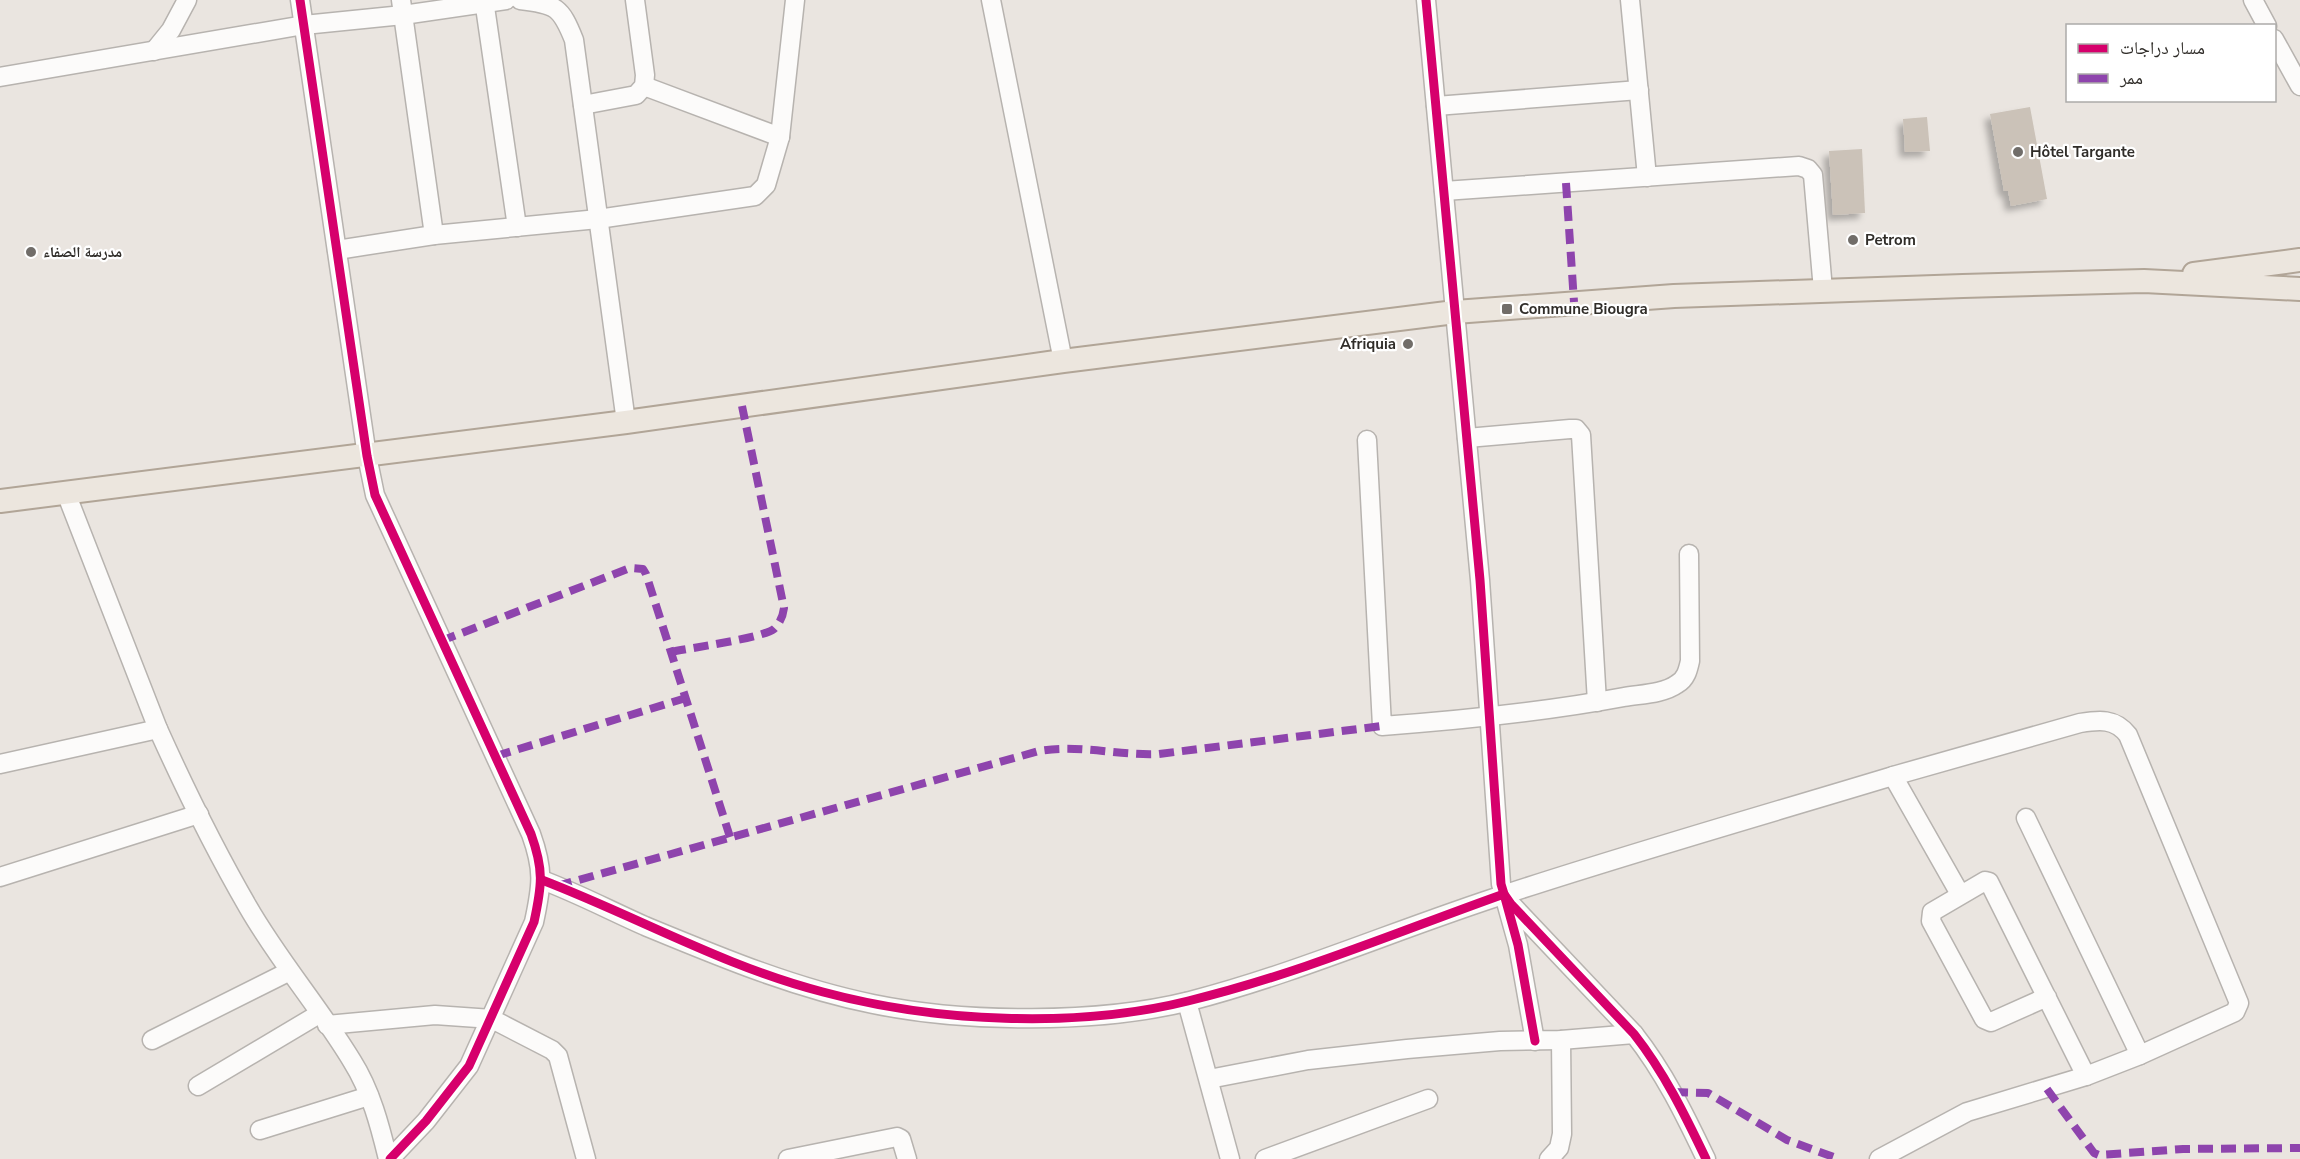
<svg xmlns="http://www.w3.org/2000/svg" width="2300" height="1159" font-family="'Nunito Sans','Noto Naskh Arabic',sans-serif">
  <defs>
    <filter id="shadow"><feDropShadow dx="-5.5" dy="5.5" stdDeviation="3" flood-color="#0004"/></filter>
  </defs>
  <rect width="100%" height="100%" fill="#eae5e0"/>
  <g fill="#cbc2b8" filter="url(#shadow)">
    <path d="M2030,107l17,92 -36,7 -3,-15h-4l-14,-77z"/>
    <path d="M1927,117l3,34 -25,1 -2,-33z"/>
    <path d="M1862,149l3,64 -32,2 -4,-64z"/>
  </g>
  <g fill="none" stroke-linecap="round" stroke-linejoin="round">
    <g stroke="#b7b3af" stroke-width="21">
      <g id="minor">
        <path d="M300,0l67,456 8,39 156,339c13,36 11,51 3,88l-65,144 -43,55 -36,38"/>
        <path d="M401,0l33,235"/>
        <path d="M484,0l33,227"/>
        <path d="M520,0c36,4 41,7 54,40l52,382"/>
        <path d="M991,0l72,361"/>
        <path d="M1426,0l54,580 21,304 3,10 7,10 123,130c30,38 51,81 72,125"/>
        <path d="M1630,0l17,177"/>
        <path d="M2253,0l14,26"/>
        <path d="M2274,39l26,47"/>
        <path d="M154,51l17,-21 16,-30"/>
        <path d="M0,77l304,-52 99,-10 103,-15"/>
        <path d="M644,86l136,51"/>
        <path d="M583,105l53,-10 8,-9 1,-11 -10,-75"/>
        <path d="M1436,106l203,-16"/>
        <path d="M1444,191l355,-25 9,3 5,6 10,115"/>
        <path d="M337,250l97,-15 164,-16 157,-23 11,-11 14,-48 15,-137"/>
        <path d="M1467,438l103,-9h6l5,6 16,267"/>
        <path d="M1367,440l15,286c81,-6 162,-14 242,-29 17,-3 39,-3 53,-13 9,-5 11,-14 13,-23l-1,-107"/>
        <path d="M66,493l92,236c27,60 57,121 90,178 31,54 72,101 104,154 19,30 28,65 36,98"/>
        <path d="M0,764l158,-35"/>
        <path d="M2026,818l114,237"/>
        <path d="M0,877l199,-63"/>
        <path d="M542,880c35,13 69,31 103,46 75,31 149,62 228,78 93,19 225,20 317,-3 108,-28 210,-73 316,-107 128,-42 258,-79 387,-118l67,118"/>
        <path d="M1506,902l12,43 17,96"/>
        <path d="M2047,997l-56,25 -7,-3 -53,-98 1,-9 53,-31 4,1 97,194"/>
        <path d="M1187,1002l43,157"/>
        <path d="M327,1025l108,-10 57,4 60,31 6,6 28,103"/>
        <path d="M152,1040l136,-68"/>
        <path d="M1209,1079l99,-19 99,-11 93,-8 61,-1 73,-6"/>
        <path d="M198,1086l121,-72"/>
        <path d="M260,1130l109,-34"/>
        <path d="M788,1159l109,-22 4,2 6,20"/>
        <path d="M1265,1159l163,-60"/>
        <path d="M1549,1159l10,-11 3,-14 -1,-94"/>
        <path d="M1879,1159l88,-47 119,-36 54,-21 95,-43 4,-9 -111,-268c-13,-17 -29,-15 -48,-12l-187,53"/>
      </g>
    </g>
    <g stroke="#b1a597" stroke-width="26">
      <g id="major">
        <path d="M2194,274l106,-14"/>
        <path d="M0,501l626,-79 437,-61 392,-49 219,-16 289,-10 181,-5 156,8"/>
      </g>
    </g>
    <use href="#minor" stroke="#fcfbfa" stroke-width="18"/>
    <use href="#major" stroke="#ece6de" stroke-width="22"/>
    <g stroke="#8e44ad" stroke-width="8" stroke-dasharray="15 8" stroke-linecap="butt">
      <path d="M1566,183l8,119"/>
      <path d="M441,641l189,-73 13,1 3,5 84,263"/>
      <path d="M671,652c19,-4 91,-14 103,-23 6,-6 9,-13 10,-21l-42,-202"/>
      <path d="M496,756l190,-58"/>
      <path d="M557,886l482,-135c40,-7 80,5 120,3l223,-28"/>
      <path d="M2047,1089l47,64 5,2 84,-6 117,-1"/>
      <path d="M1673,1092l35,1 79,47 52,19"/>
    </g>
    <g stroke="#fff" stroke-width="13">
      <g id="cycleway">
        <path d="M300,0l67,456 8,39 156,339c13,36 11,51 3,88l-65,144 -43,55 -36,38"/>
        <path d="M1426,0l54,580 21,304 3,10 7,10 123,130c30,38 51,81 72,125"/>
        <path d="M542,880c94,36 183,87 281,112 111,30 253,37 365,9 108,-26 212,-70 316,-107l14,51 17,96"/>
      </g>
    </g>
    <use href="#cycleway" stroke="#d6006c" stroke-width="9"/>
  </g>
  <g fill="#716d69" stroke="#fff" stroke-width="2">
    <circle cx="2018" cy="152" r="6"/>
    <circle cx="1853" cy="240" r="6"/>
    <circle cx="31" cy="252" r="6"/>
    <rect x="1501" y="303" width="12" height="12" rx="3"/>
    <circle cx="1408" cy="344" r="6"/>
  </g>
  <g text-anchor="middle" stroke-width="4.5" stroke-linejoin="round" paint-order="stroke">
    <g font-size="15" font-weight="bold" fill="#302d29" stroke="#fff" text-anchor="start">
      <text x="2030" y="157">Hôtel Targante</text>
      <text x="1865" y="245">Petrom</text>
      <text x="43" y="257">مدرسة الصفاء</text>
      <text x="1519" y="314">Commune Biougra</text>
      <text x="1396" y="349" text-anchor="end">Afriquia</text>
    </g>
  </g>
  <rect x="2066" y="24" width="210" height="78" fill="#ffffff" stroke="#acaba9" stroke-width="1.5"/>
  <rect x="2078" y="44" width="30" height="9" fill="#d6006c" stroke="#acaba9" stroke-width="1.5"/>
  <text x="2120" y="54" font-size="18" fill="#302d29">مسار دراجات</text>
  <rect x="2078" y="74" width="30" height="9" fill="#8e44ad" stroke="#acaba9" stroke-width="1.5"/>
  <text x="2120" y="84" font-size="18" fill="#302d29">ممر</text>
</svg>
